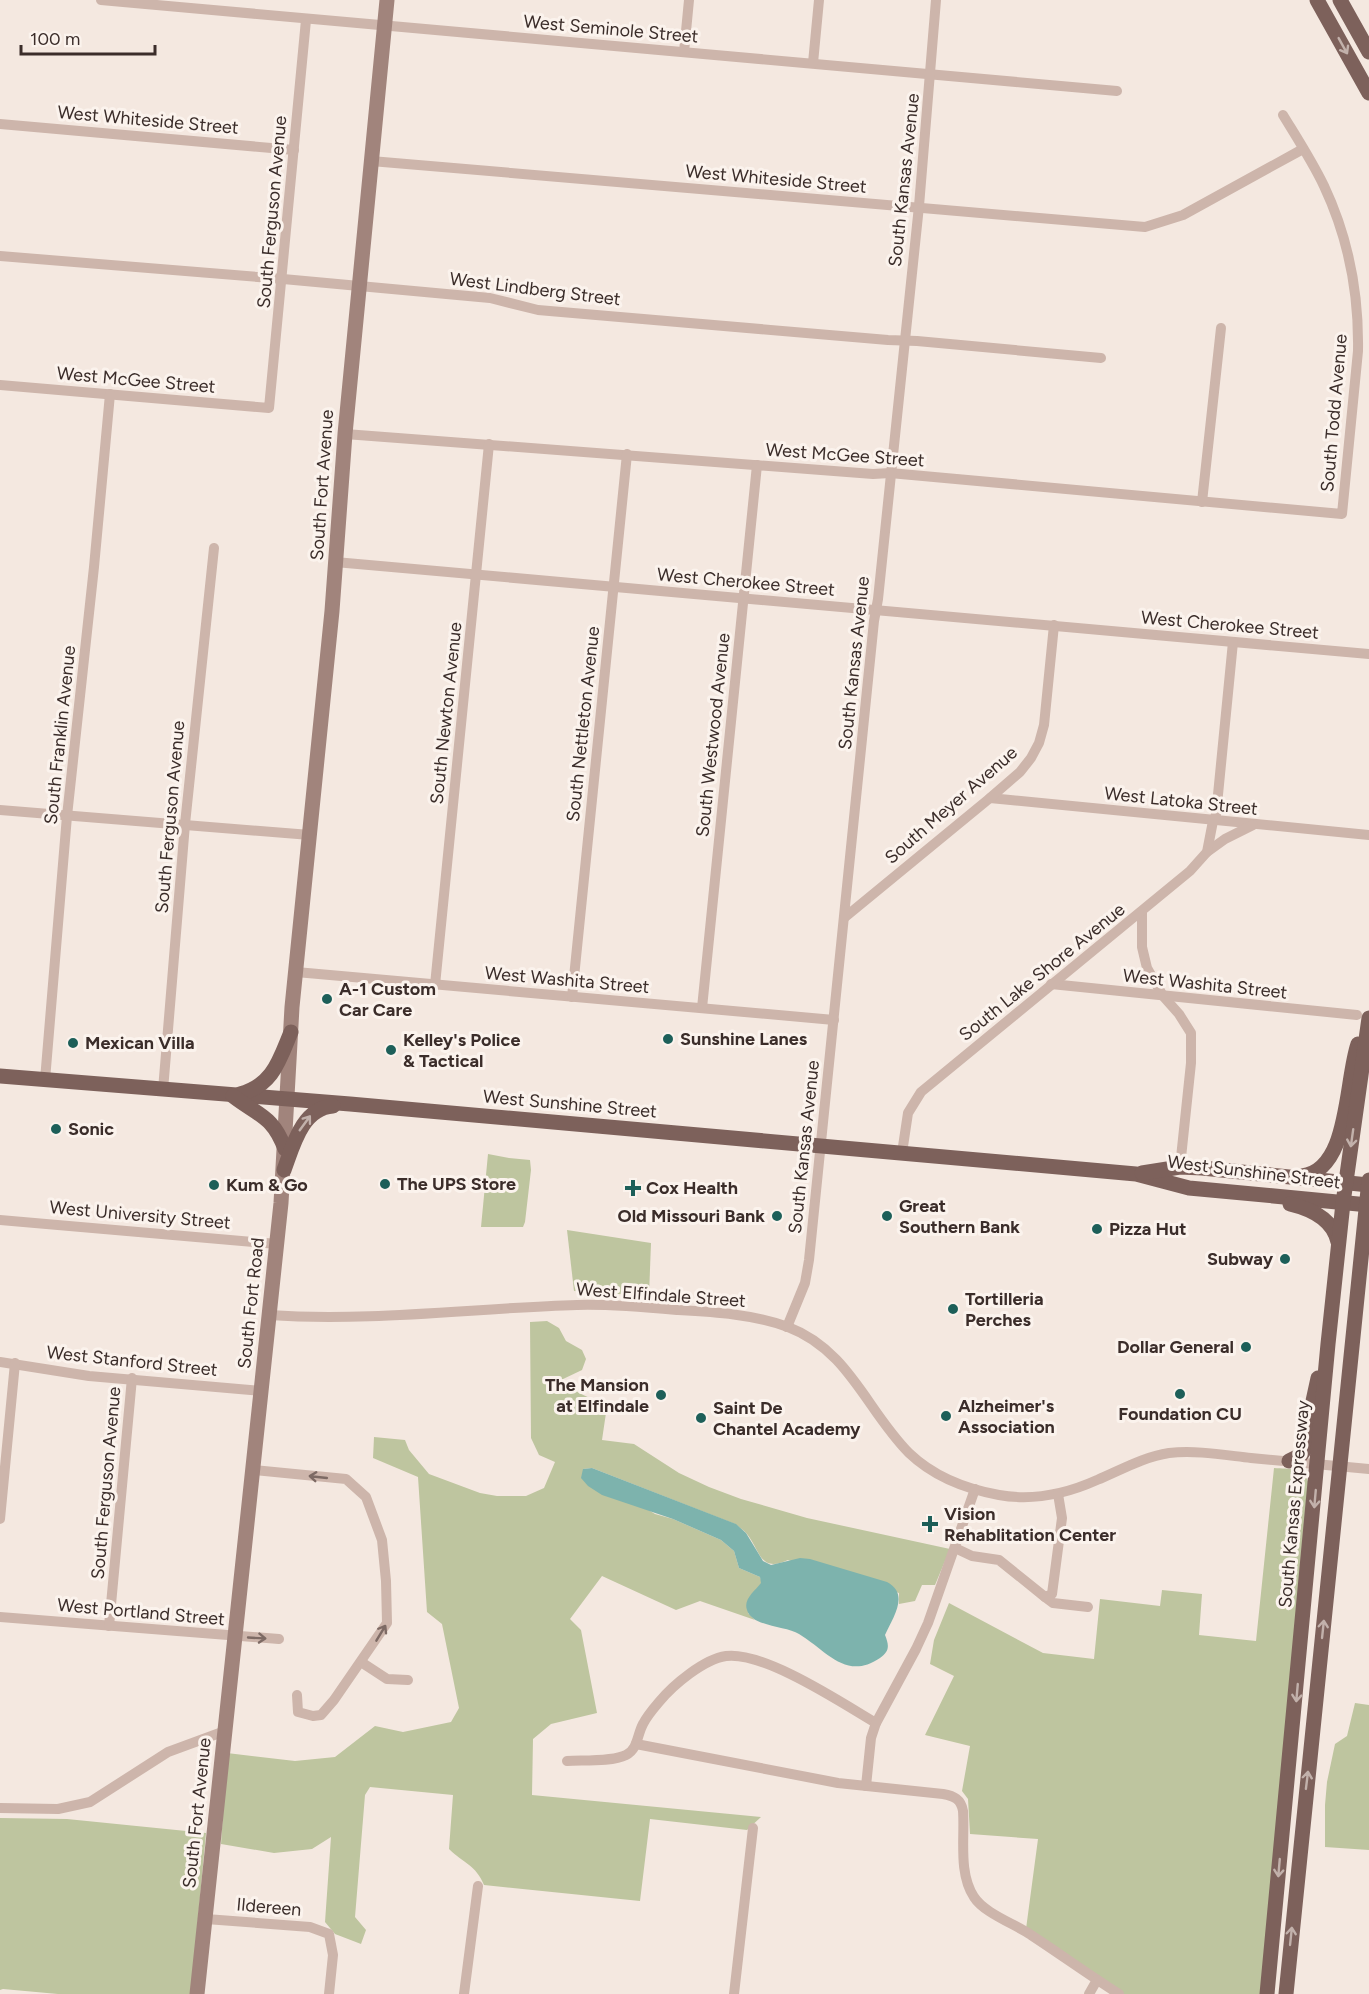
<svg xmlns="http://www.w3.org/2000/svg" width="1369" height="1994" font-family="Figtree,sans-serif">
  <rect width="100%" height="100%" fill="#f4e8e0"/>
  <g fill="#bec59f">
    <path d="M488,1154l21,4 21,2 1,10 -6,52 -2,5h-42z"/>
    <path d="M567,1230l84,13 -2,53 -75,-5z"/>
    <path d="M547,1321l12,7 7,13 16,9 4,9 -4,11 -21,10 18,13 28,13 -5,34 32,4 45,29 30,14 32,12 66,19 143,31 -15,36h-13l-7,16 -16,3v-11l-111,-33c-28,13 -27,-8 -41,-26 -3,-4 -8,-7 -12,-10l-143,-56 -9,1 72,45 18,5 48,21 13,11 5,17 21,9 2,6 -6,7 -8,23 7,7 -55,-19 -24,9 -74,-34 -32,43 11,11 16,83 -46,11 -18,15 -1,56 229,22 -14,13 -97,-11 -10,82 -156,-16c-8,-20 -21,-22 -35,-36l4,-54 -83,-8 -5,8 -10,122 11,13 -5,14 -26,-10 -10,-12 6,-85 -19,12 -38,4 -53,-9 6,-91 68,8 40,-4 40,-31 28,6 48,-10 8,-14 -17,-84 -15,-12 -9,-135 -45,-19 1,-21 31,3 4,10 20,24 51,19 17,3h29l18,-8 11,-26 -16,-7 -8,-17 -1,-116z"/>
    <path d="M1274,1468c15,1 32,-1 35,17l-47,509h-139l-97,-65 12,-90 -68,-5 -2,-35 -6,-8 8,-45 -45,-11 29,-59 -24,-12 4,-24 15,-37 94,50 51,6 6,-60 60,7 2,-16 40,4 -3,41 57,6z"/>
    <path d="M1355,1703l14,2v145l-44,-3v-42l2,-23 8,-38 12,-8z"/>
    <path d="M0,1818l67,1 139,14 -15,161h-133l-55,-5 -3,1z"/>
  </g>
  <path fill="#7db3ad" d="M592,1468l144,56 10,9 17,28 8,4 29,-7 10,1 77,23c23,12 6,35 -2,53 4,10 5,16 -5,23 -34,23 -53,-7 -81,-24 -13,-8 -47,-7 -52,-24 -4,-11 8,-19 14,-27l-1,-6 -21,-9 -5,-17 -13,-11 -48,-21 -71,-24 -14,-9 -7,-8 2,-9z"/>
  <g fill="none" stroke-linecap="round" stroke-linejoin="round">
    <g stroke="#cdb5ab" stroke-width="10">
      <path d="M101,0l1016,91"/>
      <path d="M684,52l5,-52"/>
      <path d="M813,63l6,-63"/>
      <path d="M0,124l294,26"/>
      <path d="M371,161l774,66 38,-12 120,-66"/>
      <path d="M0,256l283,23 207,19 48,12 350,30 29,1 184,17"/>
      <path d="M0,385l269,23 37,-388"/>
      <path d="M345,434l528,40 17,-1 452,41 16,-163c1,-56 -10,-114 -34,-165 -12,-25 -27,-48 -41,-71"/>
      <path d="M1202,502l19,-174"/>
      <path d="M335,562l1034,92"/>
      <path d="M990,798l379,37"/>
      <path d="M0,810l310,25"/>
      <path d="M1207,852l18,-13 28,-14"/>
      <path d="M1142,912v35l5,21 16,28 16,18 12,19v30l-11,104"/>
      <path d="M844,918l146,-120 30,-26 11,-14 8,-15 5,-18 10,-100"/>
      <path d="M296,972l538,48"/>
      <path d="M1051,984l306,31"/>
      <path d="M435,985l54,-541"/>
      <path d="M572,997l55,-543"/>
      <path d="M702,1008l55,-543"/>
      <path d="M45,1080l22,-264 27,-249 16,-173"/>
      <path d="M163,1090l22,-266 29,-276"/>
      <path d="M902,1153l6,-40 13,-21 269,-221 17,-19 6,-31 3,-6 17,-173"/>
      <path d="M0,1220l277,24"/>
      <path d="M269,1315c101,7 206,-7 308,-10 33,-1 67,2 100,5 37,2 76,4 111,17 61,23 79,84 121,126 25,24 57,36 90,42 34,6 67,-1 98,-15 24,-10 46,-23 72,-27 27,-3 55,2 82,5 39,4 79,7 118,11"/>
      <path d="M787,1327l18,-44 4,-23 65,-639 4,-22 41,-393 17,-206"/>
      <path d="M0,1362l89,14 172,15"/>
      <path d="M253,1470l93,9 20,18 16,43 4,41 1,42 -53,77 -13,15 -8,1 -15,-4 -1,-17"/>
      <path d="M0,1519l15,-156"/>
      <path d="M955,1548l17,8 27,4 46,37 7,-3 10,-76 -4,-24"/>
      <path d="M1045,1597l8,6 35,4"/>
      <path d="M0,1617l279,22"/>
      <path d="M109,1626l23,-248"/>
      <path d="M361,1662l26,17 21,1"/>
      <path d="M636,1744l202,39 105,11c11,2 18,5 20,17 2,26 -5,62 11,86 10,16 41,27 57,38 29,19 58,40 88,59"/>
      <path d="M567,1761c16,-1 45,1 59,-6 12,-6 11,-20 17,-31 4,-8 10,-15 16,-22 14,-17 45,-43 67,-46 38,-5 116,47 150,67"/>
      <path d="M866,1786l5,-48 5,-15 40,-74 12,-26 47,-134"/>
      <path d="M0,1808l58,1 32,-7 78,-50 57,-21"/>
      <path d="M206,1919l104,8 19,7 4,21 -4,39"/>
      <path d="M464,1994l14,-108"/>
      <path d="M734,1994l19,-166"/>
      <path d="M1089,1994l8,-14"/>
    </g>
    <path stroke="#a1847c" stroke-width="15" d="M197,1994l84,-791 11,-196 40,-396 13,-177 42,-434"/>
    <g stroke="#7d615b" stroke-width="15">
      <path d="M1317,0l52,93"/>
      <path d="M1340,0l29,52"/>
      <path d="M0,1076l350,28 786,70 53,14 180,17"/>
      <path d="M240,1094c33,-9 39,-33 51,-62"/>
      <path d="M233,1096c26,20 40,20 52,53"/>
      <path d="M284,1170c9,-24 18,-62 49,-64"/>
      <path d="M1142,1173l38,-6 22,1 167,17"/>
      <path d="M1302,1176c48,-6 43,-95 56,-132"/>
      <path d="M1290,1204c21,5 43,15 48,38"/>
      <path d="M1289,1461l12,-6 6,-9 4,-36 7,-32"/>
      <path d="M1267,1994l61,-650 15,-141 26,-185"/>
      <path d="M1286,1994l83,-814"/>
    </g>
  </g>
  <defs><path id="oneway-shaft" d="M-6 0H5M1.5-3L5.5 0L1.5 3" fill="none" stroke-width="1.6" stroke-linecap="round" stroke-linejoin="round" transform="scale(1.5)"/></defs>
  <g stroke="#c2b1ab">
    <use href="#oneway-shaft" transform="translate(1343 46) rotate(61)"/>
    <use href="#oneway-shaft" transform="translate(305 1123) rotate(-54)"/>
    <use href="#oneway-shaft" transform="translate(1352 1138) rotate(98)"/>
    <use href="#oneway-shaft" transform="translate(1315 1499) rotate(95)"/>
    <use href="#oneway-shaft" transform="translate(1323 1629) rotate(-84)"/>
    <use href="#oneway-shaft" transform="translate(1297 1693) rotate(95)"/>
    <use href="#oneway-shaft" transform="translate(1307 1780) rotate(-83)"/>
    <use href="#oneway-shaft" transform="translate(1279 1868) rotate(95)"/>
    <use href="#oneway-shaft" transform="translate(1291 1936) rotate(-84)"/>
  </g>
  <g stroke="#7d6a64">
    <use href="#oneway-shaft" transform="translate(318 1477) rotate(-174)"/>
    <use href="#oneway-shaft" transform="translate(381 1633) rotate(-59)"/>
    <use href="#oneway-shaft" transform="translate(257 1638) rotate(3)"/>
  </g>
  <g fill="#1d5f59" stroke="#fbf3ed" stroke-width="2">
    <circle cx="327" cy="999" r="6"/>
    <circle cx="668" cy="1039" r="6"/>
    <circle cx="73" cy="1043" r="6"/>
    <circle cx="391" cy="1050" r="6"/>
    <circle cx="56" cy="1129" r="6"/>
    <circle cx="385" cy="1184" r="6"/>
    <circle cx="214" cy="1185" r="6"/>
    <path d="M630 1179h6v6h6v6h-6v6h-6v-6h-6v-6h6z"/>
    <circle cx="777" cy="1216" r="6"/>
    <circle cx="887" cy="1216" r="6"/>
    <circle cx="1097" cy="1229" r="6"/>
    <circle cx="1285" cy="1259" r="6"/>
    <circle cx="953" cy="1309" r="6"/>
    <circle cx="1246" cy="1347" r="6"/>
    <circle cx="1180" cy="1394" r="6"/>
    <circle cx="661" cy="1395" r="6"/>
    <circle cx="946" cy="1416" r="6"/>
    <circle cx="701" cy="1418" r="6"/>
    <path d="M927 1515h6v6h6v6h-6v6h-6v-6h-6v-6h6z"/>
  </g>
  <g text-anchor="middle" stroke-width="6" stroke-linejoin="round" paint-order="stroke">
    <g font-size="18" fill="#3b2d2a" stroke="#fbf3ed">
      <text transform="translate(611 29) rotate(5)" y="6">West Seminole Street</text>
      <text transform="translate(148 120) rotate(5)" y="6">West Whiteside Street</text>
      <text transform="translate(776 179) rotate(5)" y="6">West Whiteside Street</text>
      <text transform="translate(904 180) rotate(-84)" y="6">South Kansas Avenue</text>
      <text transform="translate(272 212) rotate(-85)" y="6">South Ferguson Avenue</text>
      <text transform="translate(535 289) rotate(7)" y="6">West Lindberg Street</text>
      <text transform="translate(136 380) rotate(5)" y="6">West McGee Street</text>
      <text transform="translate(1334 413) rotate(-85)" y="6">South Todd Avenue</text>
      <text transform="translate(845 455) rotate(4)" y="6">West McGee Street</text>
      <text transform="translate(322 485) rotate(-86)" y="6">South Fort Avenue</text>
      <text transform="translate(746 582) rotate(5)" y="6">West Cherokee Street</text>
      <text transform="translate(1230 625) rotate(5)" y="6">West Cherokee Street</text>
      <text transform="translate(854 663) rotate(-84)" y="6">South Kansas Avenue</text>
      <text transform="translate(446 713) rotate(-84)" y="6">South Newton Avenue</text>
      <text transform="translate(583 724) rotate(-84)" y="6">South Nettleton Avenue</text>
      <text transform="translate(60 735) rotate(-84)" y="6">South Franklin Avenue</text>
      <text transform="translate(713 735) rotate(-84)" y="6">South Westwood Avenue</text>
      <text transform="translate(1181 801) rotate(6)" y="6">West Latoka Street</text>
      <text transform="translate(951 805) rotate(-41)" y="6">South Meyer Avenue</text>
      <text transform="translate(170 817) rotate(-85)" y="6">South Ferguson Avenue</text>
      <text transform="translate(1042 972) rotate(-39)" y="6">South Lake Shore Avenue</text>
      <text transform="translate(567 980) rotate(5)" y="6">West Washita Street</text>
      <text transform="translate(1205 984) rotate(6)" y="6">West Washita Street</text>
      <text transform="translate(570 1104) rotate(5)" y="6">West Sunshine Street</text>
      <text transform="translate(804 1147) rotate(-84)" y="6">South Kansas Avenue</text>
      <text transform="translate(1254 1172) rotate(7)" y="6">West Sunshine Street</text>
      <text transform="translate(140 1215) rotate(5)" y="6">West University Street</text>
      <text transform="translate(661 1295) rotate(4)" y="6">West Elfindale Street</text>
      <text transform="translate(251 1303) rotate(-84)" y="6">South Fort Road</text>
      <text transform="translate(132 1361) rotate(6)" y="6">West Stanford Street</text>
      <text transform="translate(106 1483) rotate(-85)" y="6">South Ferguson Avenue</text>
      <text transform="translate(1294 1504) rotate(-85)" y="6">South Kansas Expressway</text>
      <text transform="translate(141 1612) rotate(5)" y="6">West Portland Street</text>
      <text transform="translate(197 1813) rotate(-84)" y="6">South Fort Avenue</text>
      <text transform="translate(269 1907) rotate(5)" y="6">Ildereen</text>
    </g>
    <g font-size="18" font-weight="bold" fill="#3b2d2a" stroke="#fbf3ed" text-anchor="start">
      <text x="339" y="995">A-1 Custom<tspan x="339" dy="21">Car Care</tspan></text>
      <text x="680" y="1045">Sunshine Lanes</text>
      <text x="403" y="1046">Kelley's Police<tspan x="403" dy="21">&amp; Tactical</tspan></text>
      <text x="85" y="1049">Mexican Villa</text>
      <text x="68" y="1135">Sonic</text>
      <text x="397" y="1190">The UPS Store</text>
      <text x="226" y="1191">Kum &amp; Go</text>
      <text x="646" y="1194">Cox Health</text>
      <text x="899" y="1212">Great<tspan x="899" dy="21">Southern Bank</tspan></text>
      <text x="765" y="1222" text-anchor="end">Old Missouri Bank</text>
      <text x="1109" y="1235">Pizza Hut</text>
      <text x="1273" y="1265" text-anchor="end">Subway</text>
      <text x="965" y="1305">Tortilleria<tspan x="965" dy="21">Perches</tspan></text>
      <text x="1234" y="1353" text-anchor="end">Dollar General</text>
      <text x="649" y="1391" text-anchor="end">The Mansion<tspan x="649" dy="21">at Elfindale</tspan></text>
      <text x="958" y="1412">Alzheimer's<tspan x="958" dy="21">Association</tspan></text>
      <text x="713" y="1414">Saint De<tspan x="713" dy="21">Chantel Academy</tspan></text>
      <text x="1180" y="1420" text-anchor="middle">Foundation CU</text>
      <text x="944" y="1520">Vision<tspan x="944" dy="21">Rehablitation Center</tspan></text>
    </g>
  </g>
  <path d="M21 45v9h134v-9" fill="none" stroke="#3b2d2a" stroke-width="3"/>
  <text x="30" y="45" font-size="18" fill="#3b2d2a" stroke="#fbf3ed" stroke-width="4.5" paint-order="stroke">100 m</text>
</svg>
